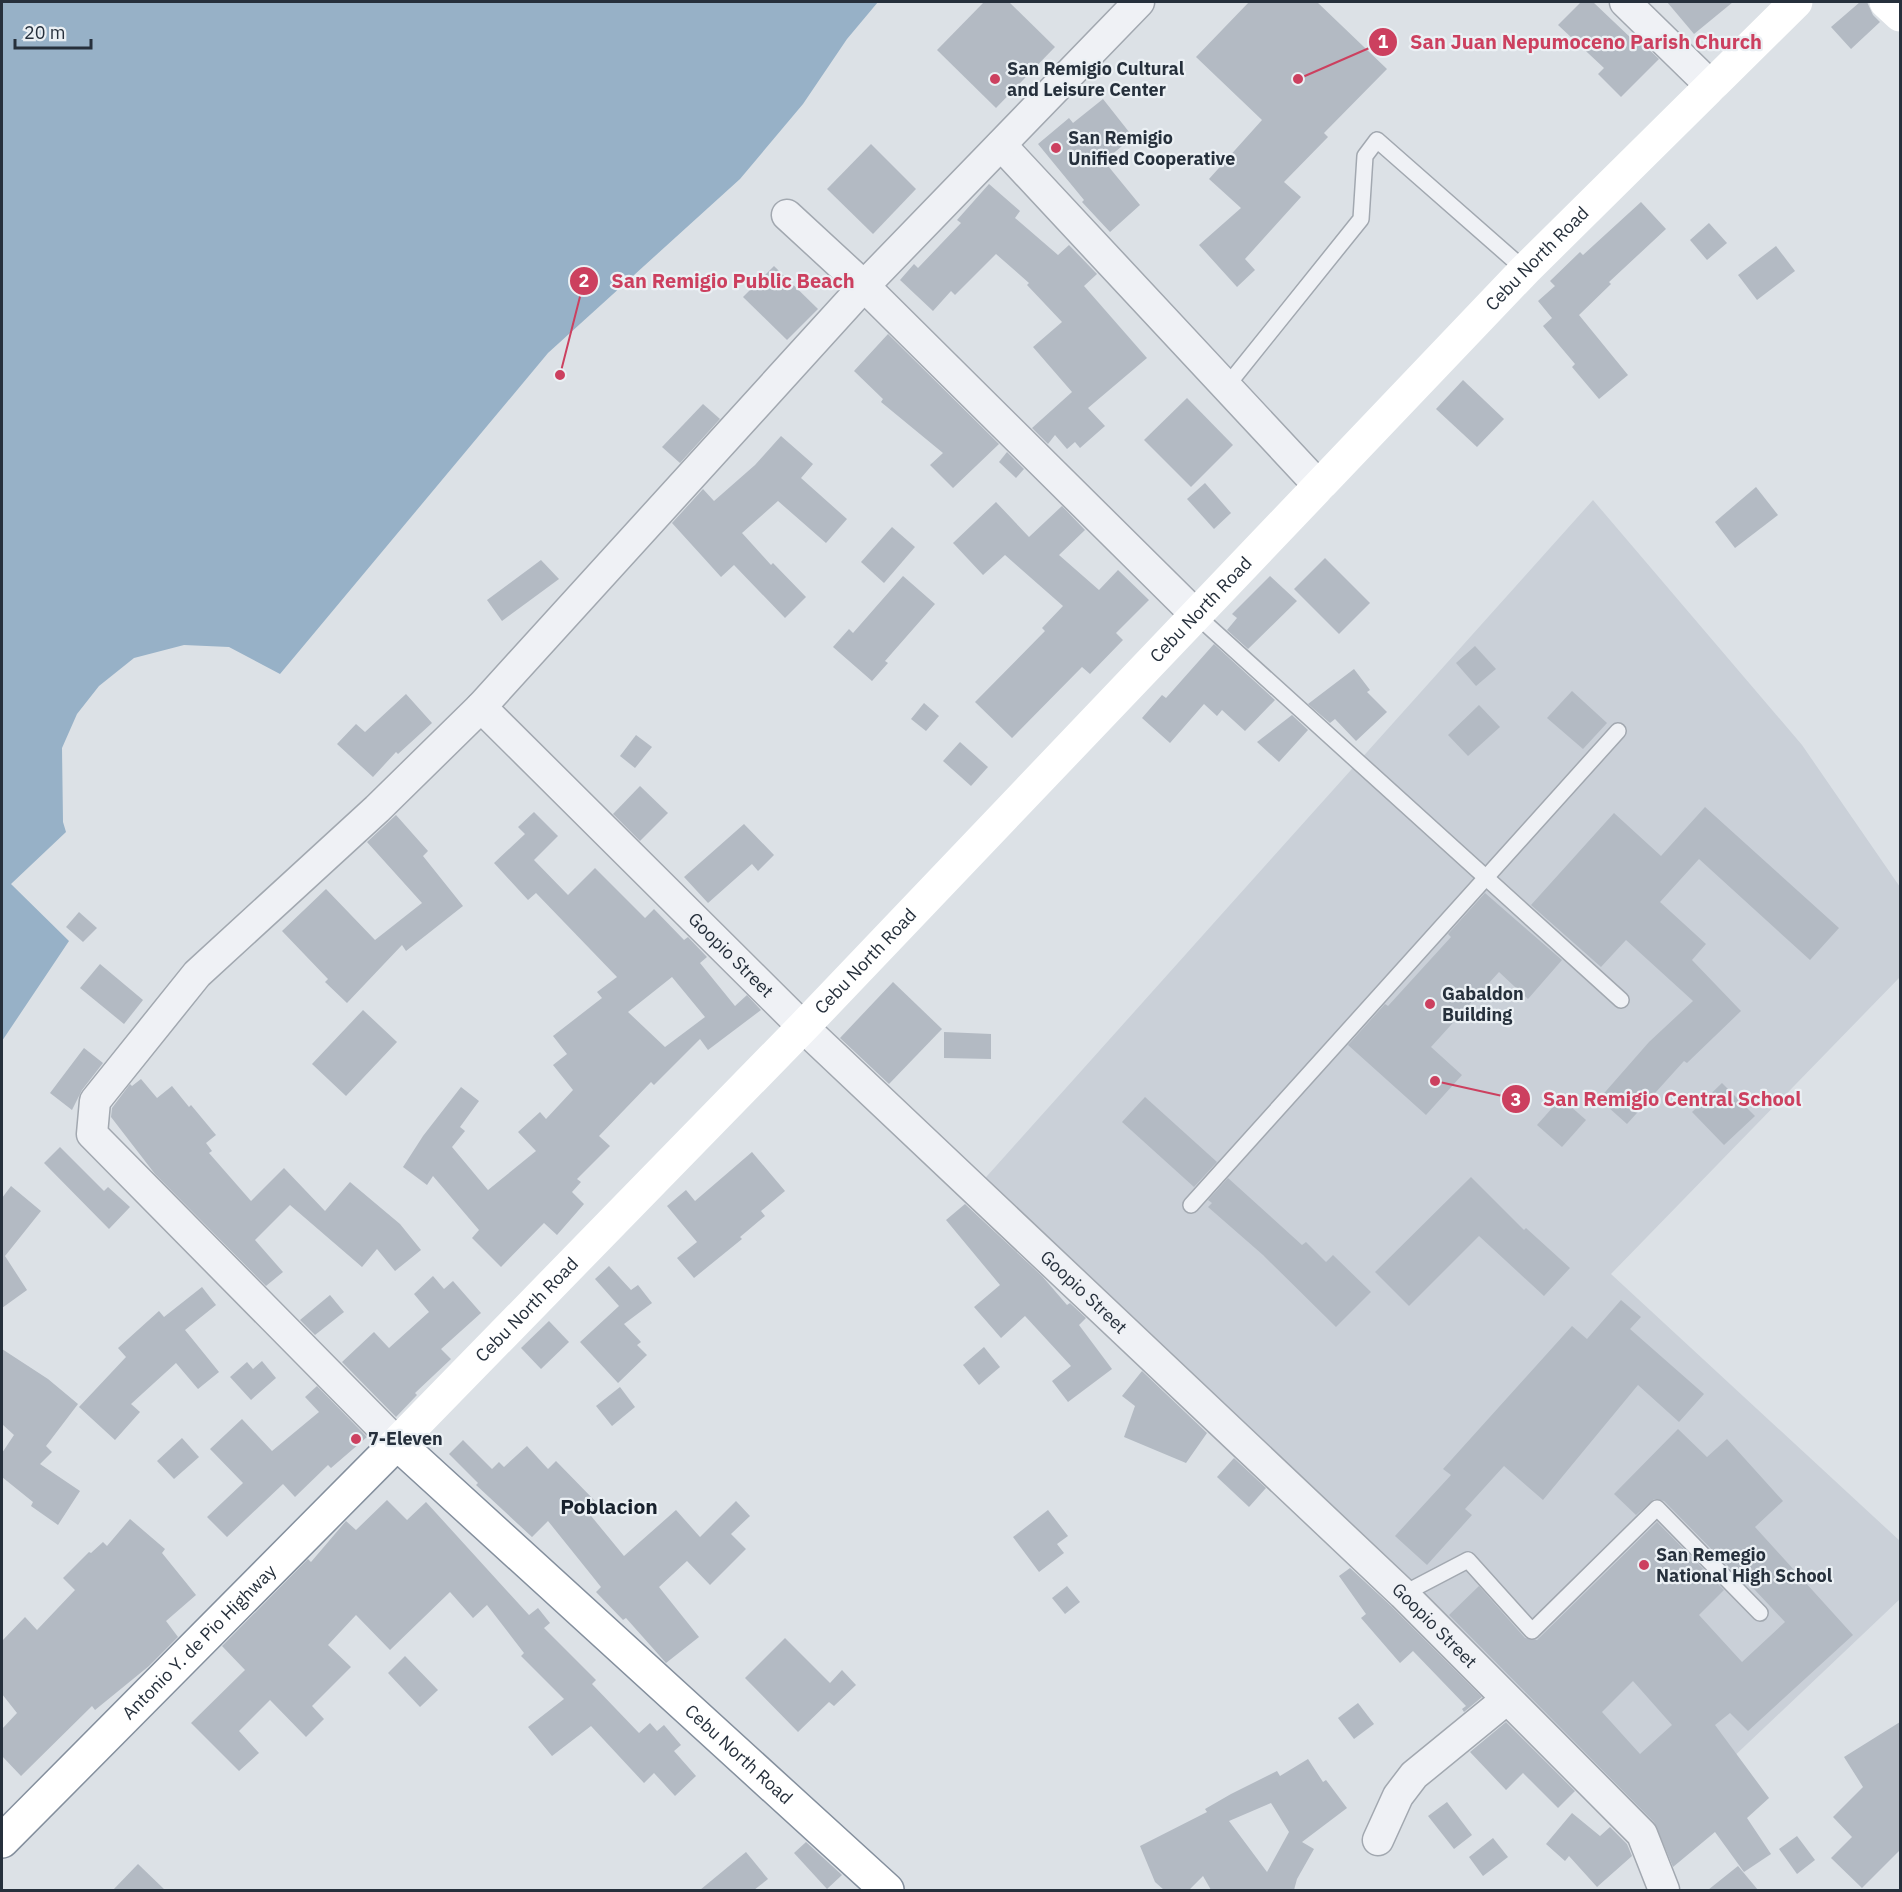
<svg xmlns="http://www.w3.org/2000/svg" width="1902" height="1892" font-family="'IBM Plex Sans',sans-serif">
  <rect width="100%" height="100%" fill="#dce1e6"/>
  <path fill="#cad0d8" d="M1593,500l209,245 98,142v90l-289,297 289,267v58l-249,236 -672,-650z"/>
  <path fill="#97b1c7" d="M2,2h876l-31,37 -44,65 -63,75 -192,174 -268,321 -51,-27 -45,-2 -50,13 -35,28 -22,28 -15,34 1,74 3,10 -55,52 58,57 -67,100z"/>
  <g fill="#b3bac3" fill-rule="evenodd">
    <path d="M984,2h25l46,45 -59,61 -59,-58z"/>
    <path d="M1249,2h68l70,67 -63,64 4,4 -44,45 17,15 -56,62 10,11 -18,17 -38,-42 42,-37 -32,-29 53,-59 -66,-63z"/>
    <path d="M1581,2h12l40,38 3,-3 23,22 -38,38 -23,-23 6,-6 -46,-43z"/>
    <path d="M1667,2h66l-39,32z"/>
    <path d="M1860,2h7l6,13 7,7 -29,27 -20,-22z"/>
    <path d="M1103,99l30,38 -29,24 36,44 -30,27 -28,-30 2,-2 -46,-56 31,-26 4,5z"/>
    <path d="M871,144l45,45 -43,45 -46,-45z"/>
    <path d="M989,184l31,27 -5,7 43,37 11,-10 28,29 -13,12 63,72 -59,50 17,18 -25,22 -5,-6 -8,7 -12,-14 -7,9 -16,-16 40,-36 -39,-45 29,-25 -35,-37 2,-2 -33,-29 -41,41 -4,-4 -18,20 -33,-31 14,-16 4,4 43,-45 -4,-3z"/>
    <path d="M1641,202l25,27 -57,53 2,2 -32,31 49,60 -29,24 -27,-32 3,-3 -32,-38 9,-8 -14,-17 17,-15 -5,-5 30,-29 3,3z"/>
    <path d="M1709,223l18,20 -20,17 -17,-20z"/>
    <path d="M1776,246l19,25 -38,29 -19,-25z"/>
    <path d="M774,266l44,43 -31,31 -44,-43z"/>
    <path d="M888,334l111,110 -46,44 -23,-23 13,-12 -62,-51 2,-3 -29,-28z"/>
    <path d="M1463,380l41,39 -27,28 -41,-38z"/>
    <path d="M1187,398l46,47 -42,42 -47,-47z"/>
    <path d="M703,404l17,15 -40,44 -18,-16z"/>
    <path d="M781,436l32,28 -12,14 46,41 -21,24 -48,-42 -36,32 29,32 2,-2 33,34 -21,21 -51,-53 -13,12 -49,-54 31,-34 11,12 41,-36z"/>
    <path d="M1007,452l17,17 -8,9 -17,-16z"/>
    <path d="M1205,483l26,30 -17,16 -27,-30z"/>
    <path d="M1756,487l22,28 -43,33 -20,-26z"/>
    <path d="M996,502l33,35 33,-31 23,24 -26,25 40,35 19,-20 31,30 -33,33 7,7 -33,34 -8,-7 -70,71 -37,-36 70,-71 -3,-3 21,-22 -58,-51 -22,20 -30,-32z"/>
    <path d="M892,527l23,20 -31,36 -23,-21z"/>
    <path d="M1325,558l45,45 -31,31 -45,-45z"/>
    <path d="M541,560l18,19 -57,42 -15,-21z"/>
    <path d="M903,576l32,28 -50,57 3,2 -16,18 -39,-34 16,-18 4,4z"/>
    <path d="M1270,576l27,25 -49,48 -21,-19 10,-12 -5,-4z"/>
    <path d="M1214,644l61,56 -30,31 -23,-21 -5,6 -13,-12 -34,39 -28,-25 20,-23 4,3z"/>
    <path d="M1475,646l21,23 -20,17 -20,-23z"/>
    <path d="M1354,669l16,21 -3,2 20,20 -31,29 -21,-22 -5,4 -22,-19z"/>
    <path d="M1572,691l35,32 -24,26 -36,-31z"/>
    <path d="M406,694l26,29 -34,31 -2,-2 -23,25 -36,-33 19,-20 9,8z"/>
    <path d="M924,703l15,13 -13,15 -15,-12z"/>
    <path d="M1479,705l21,22 -32,29 -20,-21z"/>
    <path d="M1292,715l16,15 -29,32 -22,-20z"/>
    <path d="M636,735l16,12 -17,21 -15,-12z"/>
    <path d="M960,742l28,25 -17,19 -28,-25z"/>
    <path d="M640,786l28,27 -28,28 -27,-27z"/>
    <path d="M1705,807l134,121 -29,32 -111,-101 -39,43 46,42 -14,16 49,51 -54,52 -3,-2 -57,63 -28,-25 50,-57 44,-41 -67,-61 -25,27 -70,-62 83,-92 47,43z"/>
    <path d="M534,812l24,24 -24,24 34,35 27,-27 50,50 9,-9 30,31 4,-3 19,20 -7,6 35,43 12,-11 14,15 -53,40 -8,-11 -46,46 -3,-3 -52,54 11,10 -33,33 4,3 -9,10 12,12 -27,31 -13,-12 -43,44 -29,-29 7,-8 -46,-54 -6,9 -24,-18 20,-31 38,-49 18,14 -19,26 5,4 -13,16 36,43 48,-39 -18,-19 22,-20 6,7 27,-29 -20,-25 14,-11 -14,-18 49,-38 -5,-6 20,-15 -81,-84 -8,7 -34,-37 31,-29 -7,-7zM672,977l33,40 -40,30 -37,-35z"/>
    <path d="M396,815l32,36 -5,5 40,50 -57,45 -4,-6 -55,58 -22,-21 3,-3 -46,-48 44,-42 49,51 47,-37 -55,-61z"/>
    <path d="M744,824l30,31 -16,16 -6,-7 -44,39 -24,-26z"/>
    <path d="M1485,893l77,67 -34,39 -29,-27 -68,75 31,28 -36,40 -78,-70 37,-41 3,2 63,-69 -3,-3z"/>
    <path d="M79,912l18,16 -14,14 -17,-15z"/>
    <path d="M100,964l43,36 -19,24 -44,-36z"/>
    <path d="M893,982l49,47 -53,55 -49,-46z"/>
    <path d="M363,1010l34,32 -51,54 -34,-32z"/>
    <path d="M944,1032l47,2v25l-47,-1z"/>
    <path d="M84,1048l19,15 -21,27 -10,20 -22,-17z"/>
    <path d="M141,1079l16,19 15,-12 17,21 2,-2 25,30 -10,8 6,8 -3,2 42,48 33,-33 41,43 25,-29 50,42 21,26 -26,21 -18,-22 -15,18 -72,-62 -35,35 28,32 -17,14 -111,-112 -44,-57 1,-9 18,-24 2,2z"/>
    <path d="M1722,1083l33,33 -31,29 -32,-33z"/>
    <path d="M1145,1097l72,65 -23,25 -72,-65z"/>
    <path d="M1561,1098l25,22 -24,27 -25,-22z"/>
    <path d="M60,1147l44,44 4,-4 22,20 -21,22 -65,-66z"/>
    <path d="M752,1152l33,39 -24,20 4,5 -25,21 2,2 -48,39 -17,-20 20,-16 -30,-36 19,-16 9,11z"/>
    <path d="M1471,1177l53,53 2,-2 44,40 -26,28 -65,-60 -70,70 -34,-34z"/>
    <path d="M1228,1178l74,67 4,-3 20,20 7,-7 38,37 -35,35 -73,-72 -55,-48 4,-4 -4,-3z"/>
    <path d="M11,1186l30,25 -36,45 22,34 -25,18v-110z"/>
    <path d="M965,1204l77,72 25,29 3,-2 16,15 -7,7 33,44 -44,33 -16,-21 19,-15 -46,-50 -24,22 -27,-31 26,-22 -54,-65z"/>
    <path d="M609,1266l22,24 7,-5 14,18 -28,21 17,18 -4,3 10,10 -29,28 -38,-41 39,-36 -24,-27z"/>
    <path d="M433,1276l11,13 9,-8 28,32 -40,36 10,10 -36,34 2,2 -21,22 -54,-55 32,-30 15,16 40,-36 -15,-18z"/>
    <path d="M202,1287l14,18 -31,25 34,42 -21,17 -22,-26 -45,41 9,8 -25,28 -36,-33 47,-50 -8,-9 41,-37 5,6z"/>
    <path d="M330,1295l14,17 -29,23 -15,-15z"/>
    <path d="M1621,1300l20,17 -11,12 74,65 -25,28 -41,-37 -95,115 -39,-34 -39,43 7,6 -45,50 -32,-29 56,-61 -8,-6 129,-143 15,13z"/>
    <path d="M549,1321l20,21 -28,27 -20,-21z"/>
    <path d="M984,1347l16,20 -21,18 -16,-20z"/>
    <path d="M2,1349l46,30 30,25 -32,42 6,6 -12,12 40,27 -22,34 -27,-19 2,-4 -31,-25v-24l12,-18 -12,-11z"/>
    <path d="M262,1361l14,17 -25,22 -21,-23 17,-15 6,7z"/>
    <path d="M1142,1371l65,62 -21,30 -62,-26 11,-31 -13,-10z"/>
    <path d="M317,1386l50,51 -36,31 -3,-3 -33,32 -12,-13 -56,53 -20,-20 36,-34 -33,-34 32,-30 30,32 47,-39 -14,-15z"/>
    <path d="M620,1387l15,20 -23,19 -16,-20z"/>
    <path d="M1678,1429l29,28 20,-18 56,62 -28,26 98,108 -105,96 -18,-18 -15,12 54,73 -22,20 24,36 -27,18 -29,-40 -42,35 -19,-45 -205,-207 30,-29 46,52 12,2 120,-118 67,68 -25,25 43,47 43,-40 -45,-48 -2,2 -74,-75 -10,-2 -18,16 -22,-21zM1633,1681l39,44 -32,29 -38,-42z"/>
    <path d="M182,1438l17,19 -25,22 -17,-18z"/>
    <path d="M463,1440l29,29 7,-7 5,5 23,-21 21,23 8,-8 40,41 -9,9 37,45 52,-46 24,27 36,-36 14,15 -19,18 15,15 -36,36 -23,-24 -28,26 40,50 -33,26 -40,-45 -3,2 -27,-28 5,-5 -53,-66 -16,16 -56,-52 2,-2 -29,-29z"/>
    <path d="M1234,1458l32,30 -17,19 -32,-30z"/>
    <path d="M387,1500l20,20 19,-18 103,113 9,-7 12,15 -6,5 52,52 -4,4 47,49 11,-10 7,8 7,-6 17,20 -7,6 22,25 -21,20 -21,-23 -10,10 -53,-57 -39,30 -24,-29 36,-28 -43,-43 3,-3 -37,-48 -14,13 -23,-26 -60,58 -34,-35 -28,30 23,22 -39,39 12,13 -18,18 -36,-37 -31,31 20,22 -20,18 -48,-48 54,-53 -23,-24 86,-87 3,3 35,-41 10,9z"/>
    <path d="M1048,1510l20,26 -11,8 7,9 -25,19 -26,-35z"/>
    <path d="M130,1519l35,30 -3,4 34,42 -30,26 12,16 -29,29 -54,44 -3,-4 -71,70 -19,-20v-27l15,-16 -15,-19v-53l23,-24 12,13 38,-40 -12,-12 26,-26 2,1 12,-11 4,4z"/>
    <path d="M1350,1568l41,38 91,91 -18,15 -2,-3 4,-3 -53,-55 -13,12 -39,-45 5,-4 -27,-38z"/>
    <path d="M1067,1586l13,16 -15,12 -13,-16z"/>
    <path d="M785,1638l45,45 12,-13 14,15 -22,21 -5,-4 -31,30 -53,-54z"/>
    <path d="M405,1656l33,34 -18,17 -32,-34z"/>
    <path d="M1358,1703l16,21 -20,15 -16,-21z"/>
    <path d="M1506,1722l69,69 -17,17 -35,-35 -17,17 -36,-38z"/>
    <path d="M1900,1722v128l-38,38 -31,-30 21,-21 -19,-20 30,-30 -19,-30z"/>
    <path d="M1308,1759l15,23 3,-2 21,28 -45,34 12,7 -17,30 -3,11h-83l-8,-14 -14,14h-25l-9,-8 -15,-36 67,-34 -2,-3 26,-15 46,-23 3,5zM1271,1803l18,29 -22,40 -38,-51z"/>
    <path d="M1447,1802l25,33 -18,14 -26,-33z"/>
    <path d="M1572,1813l28,23 10,-9 17,17 5,12 -35,31 -28,-31 -4,5 -19,-17z"/>
    <path d="M1797,1836l18,24 -18,14 -18,-25z"/>
    <path d="M1493,1838l15,19 -25,19 -14,-19z"/>
    <path d="M806,1842l36,33 -15,14 -33,-36z"/>
    <path d="M746,1852l22,27 -14,11h-54z"/>
    <path d="M138,1864l27,26h-52z"/>
    <path d="M1738,1866l20,24h-50z"/>
  </g>
  <g fill="none" stroke-linecap="round" stroke-linejoin="round">
    <g stroke="#a2a8b0" stroke-width="18">
      <g id="lane">
        <path d="M1226,387l135,-168 4,-63 12,-16 148,130"/>
        <path d="M1195,614l426,386"/>
        <path d="M1191,1205l427,-474"/>
        <path d="M1403,1594l65,-34 64,71 125,-123 103,105"/>
      </g>
    </g>
    <g stroke="#a2a8b0" stroke-width="33">
      <g id="street">
        <path d="M1625,2l86,84"/>
        <path d="M1001,145l318,341"/>
        <path d="M787,215l77,71 331,328"/>
        <path id="s1" d="M481,707l322,320 600,567 239,240 22,56"/>
        <path d="M397,1443l-305,-309 3,-33 102,-127 180,-165 104,-102 383,-421 275,-284"/>
        <path d="M1378,1840l20,-44 16,-21 93,-76"/>
      </g>
    </g>
    <g stroke="#848f9d" stroke-width="36">
      <g id="highway">
        <path id="s3" d="M2,1841l395,-398 490,447"/>
      </g>
    </g>
    <use href="#lane" stroke="#eff1f5" stroke-width="15"/>
    <use href="#street" stroke="#eff1f5" stroke-width="30"/>
    <g stroke="#fff" stroke-width="33">
      <path d="M1886,2l14,13"/>
      <path id="s2" d="M397,1443l406,-416 722,-757 271,-268"/>
    </g>
    <use href="#highway" stroke="#fff" stroke-width="33"/>
  </g>
  <g fill="#cc405f" stroke="#ebf0f4" stroke-width="2">
    <circle cx="995" cy="79" r="6"/>
    <circle cx="1056" cy="148" r="6"/>
    <circle cx="1430" cy="1004" r="6"/>
    <circle cx="356" cy="1439" r="6"/>
    <circle cx="1644" cy="1565" r="6"/>
  </g>
  <g text-anchor="middle" stroke-width="4.5" stroke-linejoin="round" paint-order="stroke">
    <g font-size="18" font-weight="bold" fill="#26303c" stroke="#ebf0f4" text-anchor="start">
      <text x="1007" y="75">San Remigio Cultural<tspan x="1007" dy="21">and Leisure Center</tspan></text>
      <text x="1068" y="144">San Remigio<tspan x="1068" dy="21">Unified Cooperative</tspan></text>
      <text x="1442" y="1000">Gabaldon<tspan x="1442" dy="21">Building</tspan></text>
      <text x="368" y="1445">7-Eleven</text>
      <text x="1656" y="1561">San Remegio<tspan x="1656" dy="21">National High School</tspan></text>
    </g>
    <g font-size="18" fill="#26303c" stroke="#ebf0f4">
      <text dy="6" stroke="none"><textPath href="#s2" startOffset="1644">Cebu North Road</textPath></text>
      <text dy="6" stroke="none"><textPath href="#s2" startOffset="1158">Cebu North Road</textPath></text>
      <text dy="6" stroke="none"><textPath href="#s1" startOffset="352">Goopio Street</textPath></text>
      <text dy="6" stroke="none"><textPath href="#s2" startOffset="672">Cebu North Road</textPath></text>
      <text dy="6" stroke="none"><textPath href="#s1" startOffset="840">Goopio Street</textPath></text>
      <text dy="6" stroke="none"><textPath href="#s2" startOffset="186">Cebu North Road</textPath></text>
      <text dy="6" stroke="none"><textPath href="#s1" startOffset="1324">Goopio Street</textPath></text>
      <text dy="6" stroke="none"><textPath href="#s3" startOffset="280">Antonio Y. de Pio Highway</textPath></text>
      <text dy="6" stroke="none"><textPath href="#s3" startOffset="1023">Cebu North Road</textPath></text>
    </g>
    <g font-size="21" font-weight="bold" fill="#18212d" stroke="#ebf0f4">
      <text x="609" y="1514">Poblacion</text>
    </g>
  </g>
  <path fill="none" stroke="#cc405f" stroke-width="2" d="M1298 79L1383 42M560 375L584 281M1435 1081L1516 1099"/>
  <g fill="#cc405f" stroke="#ebf0f4" stroke-width="2">
    <circle cx="1298" cy="79" r="6"/>
    <circle cx="560" cy="375" r="6"/>
    <circle cx="1435" cy="1081" r="6"/>
    <circle cx="1383" cy="42" r="15"/>
    <circle cx="584" cy="281" r="15"/>
    <circle cx="1516" cy="1099" r="15"/>
  </g>
  <g font-size="18" text-anchor="middle" font-weight="bold" fill="#fff">
    <text x="1383" y="48">1</text>
    <text x="584" y="287">2</text>
    <text x="1516" y="1106">3</text>
  </g>
  <g font-size="20" text-anchor="middle" font-weight="bold" fill="#cc405f" stroke="#ebf0f4" stroke-width="4.5" stroke-linejoin="round" paint-order="stroke">
    <text x="1586" y="49">San Juan Nepumoceno Parish Church</text>
    <text x="733" y="288">San Remigio Public Beach</text>
    <text x="1672" y="1106">San Remigio Central School</text>
  </g>
  <rect width="1902" height="1892" fill="none" stroke="#26303c" stroke-width="6"/>
  <path d="M15 39v9h76v-9" fill="none" stroke="#26303c" stroke-width="3"/>
  <text x="24" y="39" font-size="18" fill="#26303c" stroke="#ebf0f4" stroke-width="4.5" paint-order="stroke">20 m</text>
</svg>
